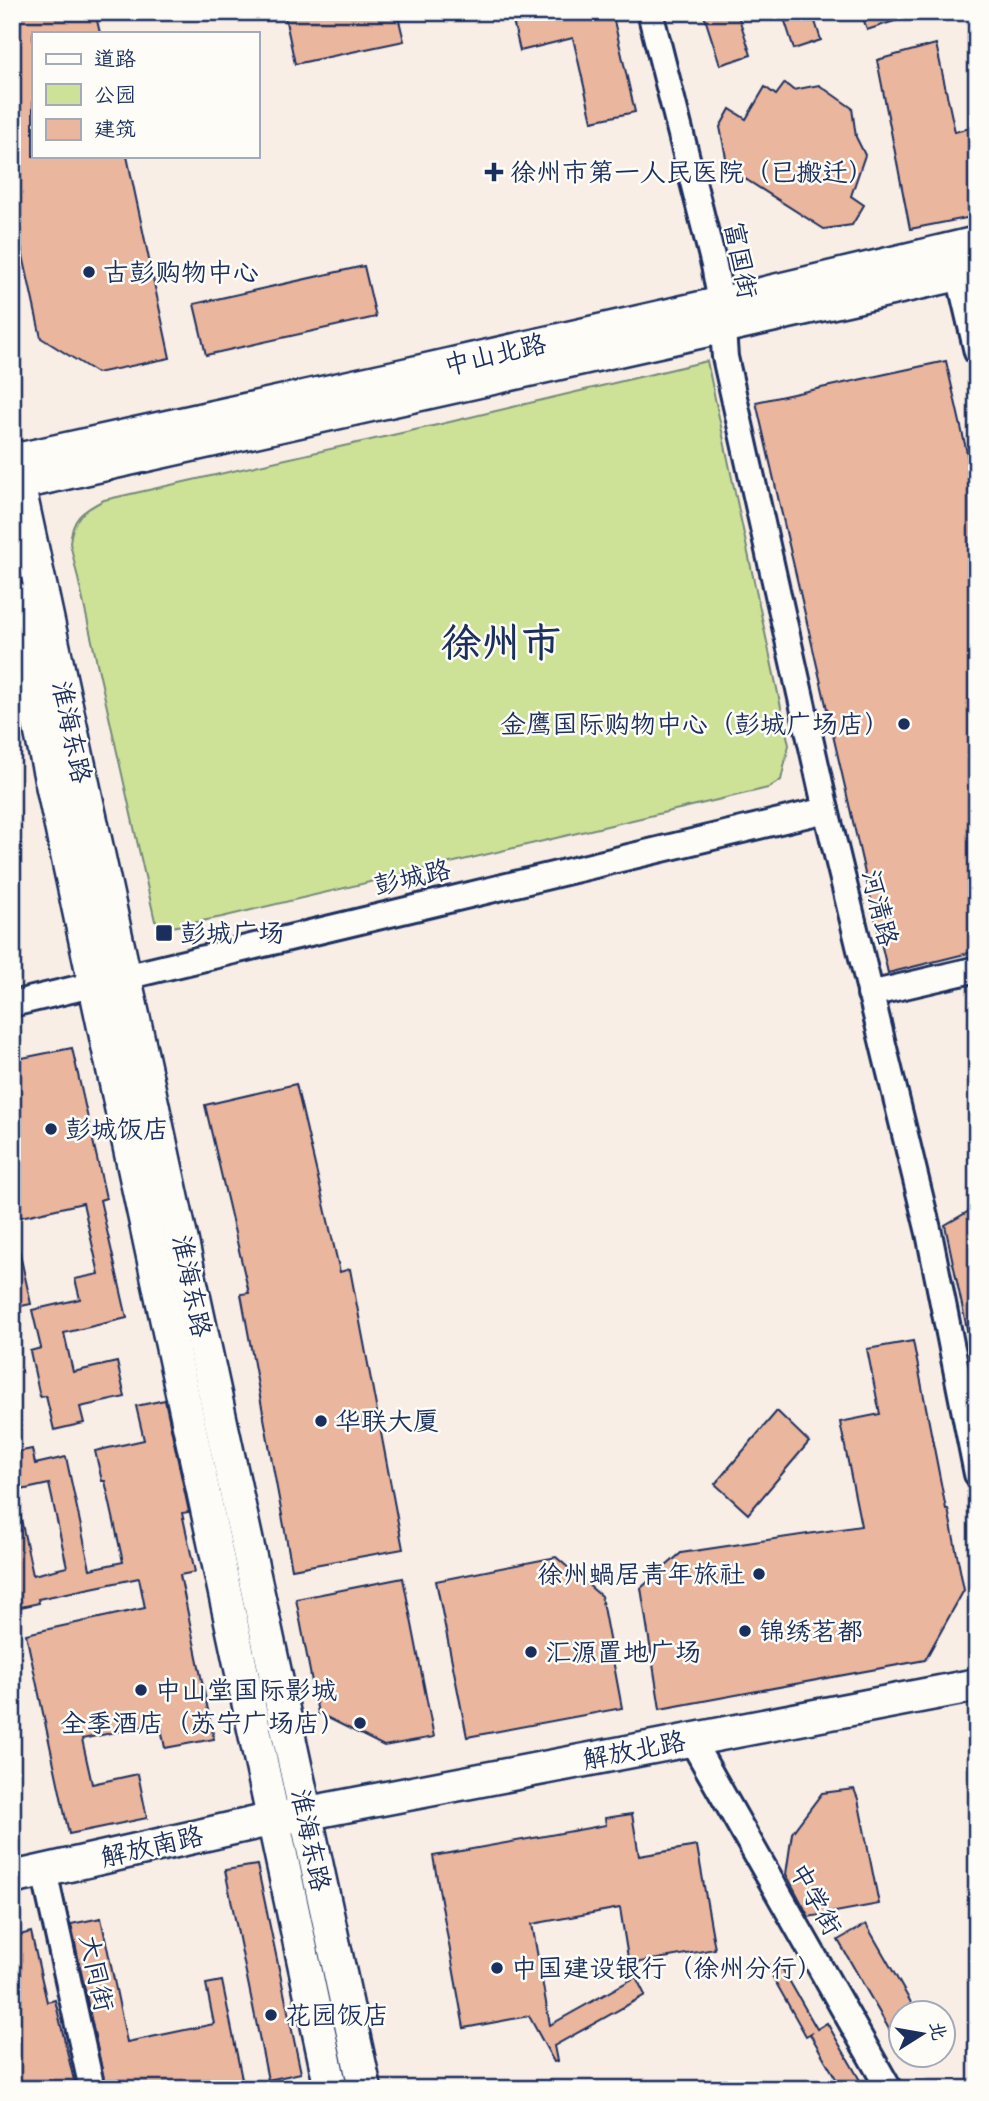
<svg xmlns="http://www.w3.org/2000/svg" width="989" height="2101" font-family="'Gochi Hand','LXGW WenKai TC',sans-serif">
  <rect width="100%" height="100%" fill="#f9eee5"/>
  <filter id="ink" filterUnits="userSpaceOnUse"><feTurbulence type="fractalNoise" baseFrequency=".0143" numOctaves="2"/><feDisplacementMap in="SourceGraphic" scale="14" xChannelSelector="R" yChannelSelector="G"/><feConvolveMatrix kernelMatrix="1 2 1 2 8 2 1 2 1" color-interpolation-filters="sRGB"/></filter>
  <g filter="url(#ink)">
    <path fill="#cde297" stroke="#74887a" stroke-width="2" d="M707,361l82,384 -8,35 -13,8 -546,129 -50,10 -17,-6 -85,-378c2,-25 12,-32 34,-43l333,-75z"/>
    <g fill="#eab69d" stroke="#1b2f5e" stroke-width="2">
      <path d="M12,12h83l5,21h-67v123h94l43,202 -73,15 -56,-35 -29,-133z"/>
      <path d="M284,12h113l7,29 -109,23z"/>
      <path d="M511,12h101l23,100 -43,9 -19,-83 -53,13z"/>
      <path d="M703,12h34l14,43 -31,10z"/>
      <path d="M782,12h30l9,28 -27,9z"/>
      <path d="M861,12h52v3l-46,15z"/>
      <path d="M936,44l19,88 22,-6v90l-67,13 -33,-169z"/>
      <path d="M785,83l8,7 26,-5 33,23 4,29 9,18 -14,41 13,9 -12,20 -28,4 -96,-61 -8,-41 10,-18 16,10 19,-32 11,8z"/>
      <path d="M364,266l12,51 -170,38 -12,-51z"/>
      <path d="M946,361l31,136v454l-89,22 -132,-571z"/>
      <path d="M72,1048l34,150 -6,2 27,118 -63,15 9,39 44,-10 8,35 -45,10 4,16 -30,7 -8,-34 -6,1 -10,-46 11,-3 -9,-38 48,-11 -5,-20 24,-5 -16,-71 -71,16v-159z"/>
      <path d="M296,1084l44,188 10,-3 53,280 -111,20 -51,-275 8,-1 -44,-188z"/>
      <path d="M971,1210l6,13v124l-6,1 -26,-123z"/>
      <path d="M18,1245l13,59 -19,4v-62z"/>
      <path d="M913,1341l33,168h2l16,81 -39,70 -265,49 -19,-121 40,-35 180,-27 -21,-104 40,-8 -13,-65z"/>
      <path d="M165,1400l24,112 -7,1 13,59 -15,3 34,164 -49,9 -5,-25 -78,16 10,45 46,-10 9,44 -78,16 -43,-200 119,-26 -6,-30 -101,21 1,4 -27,6v-103l6,-1 15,70 34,-8 -18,-83 -37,8v-39l20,-4 3,15 31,-7 24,112 33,-7 -18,-81h-3l-7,-30 49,-11 -8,-34z"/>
      <path d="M777,1411l32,31 -61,72 -33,-30z"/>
      <path d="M556,1557l45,39 21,112 -155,29 -31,-156z"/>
      <path d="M403,1578l31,159 -50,9 -66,-33 -22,-114z"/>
      <path d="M854,1789l4,10 21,105 -70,13 -23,-43 6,-41 30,-40z"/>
      <path d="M632,1814l7,42 58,-10 18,103 -86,15 -9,-56 -88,16 18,101 86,-48 9,18 -91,51 3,15 -3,1 -25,-46 -65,12 -31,-172 173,-31 -1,-7z"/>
      <path d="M257,1865l44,208 -33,7 -43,-210z"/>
      <path d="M101,1918l26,124 87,-18 -8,-40 16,-3 22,108h-138l-35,-165z"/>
      <path d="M866,1924l51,89h-16v37l-63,-110z"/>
      <path d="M31,1932l16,70 8,-2 21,89h-64v-152z"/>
      <path d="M778,1961l39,68 10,-6 38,66h-23l-32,-55 3,-2 -7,4 -39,-69z"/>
    </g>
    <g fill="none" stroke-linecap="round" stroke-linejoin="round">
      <g stroke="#1b2f5e" stroke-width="30">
        <g id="minor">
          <path d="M650,12l64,253 7,38 4,54 101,453 103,423 48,241"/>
          <path d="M959,275l18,77"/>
          <path d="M870,994l107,-25"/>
          <path d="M12,1004l814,-194"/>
          <path d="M691,1739l198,350"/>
          <path d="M44,1871l48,218"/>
        </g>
      </g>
      <g stroke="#1b2f5e" stroke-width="37">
        <g id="major">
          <path d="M12,455l353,1634"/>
          <path d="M12,461l388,-85 349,-79 228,-54"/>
          <path d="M12,485l965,-215"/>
          <path d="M12,597l319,1492"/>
          <path d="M12,1878l244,-55 721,-138"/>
        </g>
      </g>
      <use href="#minor" stroke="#fdfcf7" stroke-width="24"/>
      <use href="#major" stroke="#fdfcf7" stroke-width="32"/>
    </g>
  </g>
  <g fill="#1b2f5e" stroke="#fdfcf7" stroke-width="2.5">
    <path d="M490.5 161.5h7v7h7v7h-7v7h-7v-7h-7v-7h7z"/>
    <circle cx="89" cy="272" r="7"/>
    <circle cx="904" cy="724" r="7"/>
    <rect x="155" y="924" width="18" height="18" rx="3.5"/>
    <circle cx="51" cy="1129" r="7"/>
    <circle cx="321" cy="1421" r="7"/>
    <circle cx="759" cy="1574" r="7"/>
    <circle cx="745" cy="1631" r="7"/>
    <circle cx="531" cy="1652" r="7"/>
    <circle cx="141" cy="1690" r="7"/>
    <circle cx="360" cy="1723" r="7"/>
    <circle cx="497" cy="1968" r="7"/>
    <circle cx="271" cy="2015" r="7"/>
  </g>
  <g text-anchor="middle" stroke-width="5" stroke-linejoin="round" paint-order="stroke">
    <g font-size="26" fill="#1b2f5e" stroke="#fdfcf7" text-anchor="start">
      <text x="510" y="181">徐州市第一人民医院（已搬迁）</text>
      <text x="103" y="281">古彭购物中心</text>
      <text x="890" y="733" text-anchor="end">金鹰国际购物中心（彭城广场店）</text>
      <text x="180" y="942">彭城广场</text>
      <text x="65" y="1138">彭城饭店</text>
      <text x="335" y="1430">华联大厦</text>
      <text x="745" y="1583" text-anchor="end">徐州蝸居青年旅社</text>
      <text x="759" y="1640">锦绣茗都</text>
      <text x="545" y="1661">汇源置地广场</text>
      <text x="155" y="1699">中山堂国际影城</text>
      <text x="346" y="1732" text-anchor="end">全季酒店（苏宁广场店）</text>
      <text x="511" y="1977">中国建设银行（徐州分行）</text>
      <text x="285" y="2024">花园饭店</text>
    </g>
    <g font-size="26" fill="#1b2f5e" stroke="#fdfcf7">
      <text transform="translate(741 260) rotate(79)" y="9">富国街</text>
      <text transform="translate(495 354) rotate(-13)" y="9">中山北路</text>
      <text transform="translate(72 732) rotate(78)" y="9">淮海东路</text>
      <text transform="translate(412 877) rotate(-13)" y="9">彭城路</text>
      <text transform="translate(880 908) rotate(76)" y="9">河清路</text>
      <text transform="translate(192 1286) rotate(78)" y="9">淮海东路</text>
      <text transform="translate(634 1750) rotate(-11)" y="9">解放北路</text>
      <text transform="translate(311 1840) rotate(78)" y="9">淮海东路</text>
      <text transform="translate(152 1846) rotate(-13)" y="9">解放南路</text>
      <text transform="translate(816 1899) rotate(61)" y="9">中学街</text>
      <text transform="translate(97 1973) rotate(78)" y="9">大同街</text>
    </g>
    <g font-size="40" font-weight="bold" fill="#1b2f5e" stroke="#fdfcf7">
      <text x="501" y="656">徐州市</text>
    </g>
  </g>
  <rect width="989" height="2101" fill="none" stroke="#fdfcf7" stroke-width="42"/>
  <rect x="21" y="21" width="947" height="2059" fill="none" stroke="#1b2f5e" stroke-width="2.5" filter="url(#ink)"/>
  <rect x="32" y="32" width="228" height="126" fill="#fdfcf7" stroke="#a3aaba" stroke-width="2"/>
  <rect x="46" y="54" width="35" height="10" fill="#fdfcf7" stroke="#a3aaba" stroke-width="2"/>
  <text x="94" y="66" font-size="21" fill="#1b2f5e">道路</text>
  <rect x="46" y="84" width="35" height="21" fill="#cde297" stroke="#a3aaba" stroke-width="2"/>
  <text x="94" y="102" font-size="21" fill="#1b2f5e">公园</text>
  <rect x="46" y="119" width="35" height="21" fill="#eab69d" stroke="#a3aaba" stroke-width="2"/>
  <text x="94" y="136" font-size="21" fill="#1b2f5e">建筑</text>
  <g transform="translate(922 2034) rotate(79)"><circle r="33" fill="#fdfcf7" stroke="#a3aaba" stroke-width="2"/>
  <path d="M0-5L12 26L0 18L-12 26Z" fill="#1b2f5e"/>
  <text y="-10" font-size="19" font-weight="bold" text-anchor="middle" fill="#1b2f5e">北</text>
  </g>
</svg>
